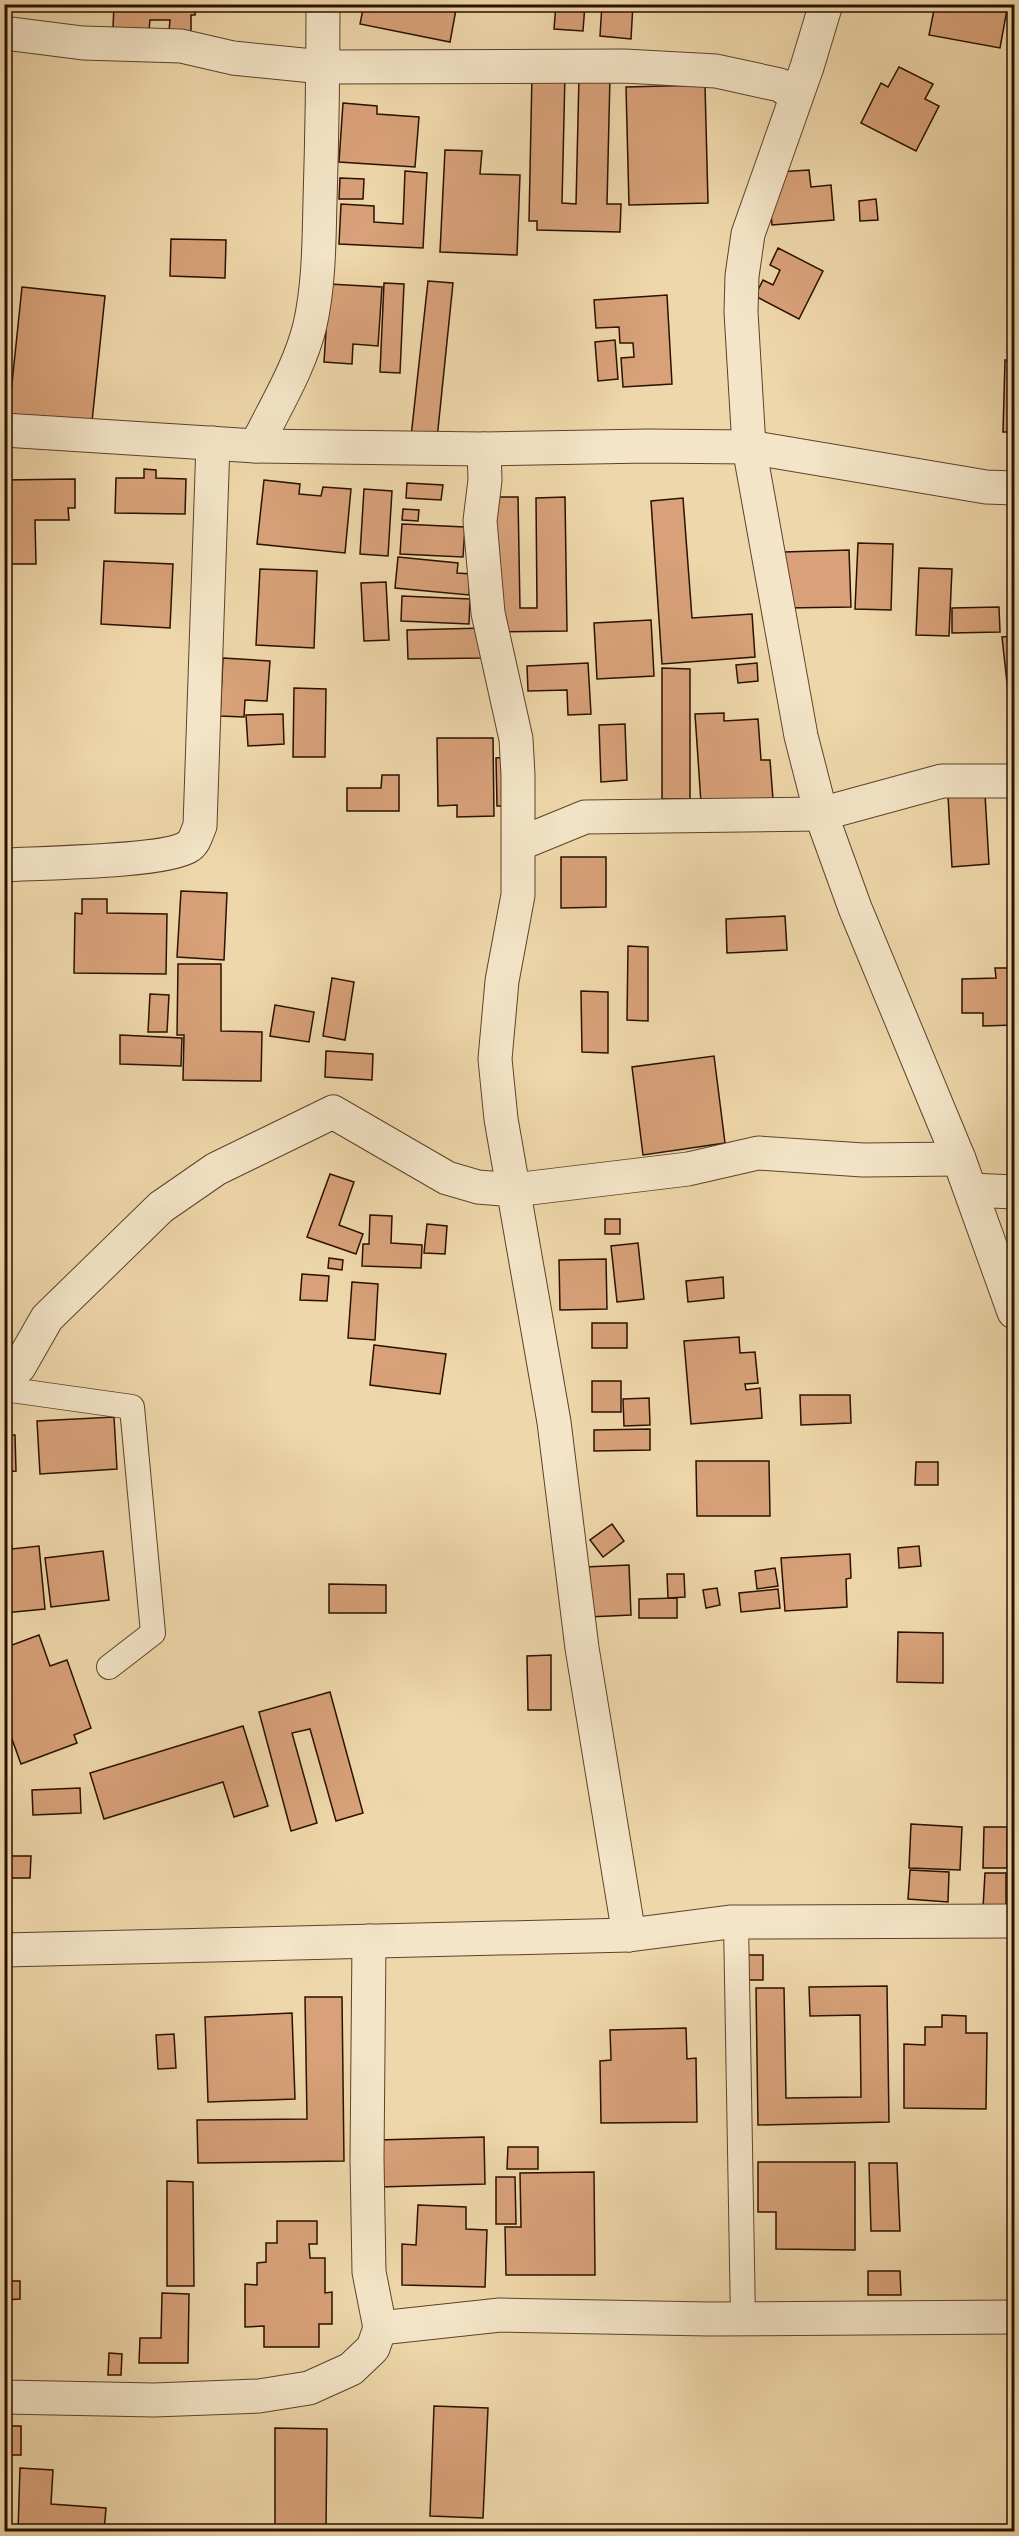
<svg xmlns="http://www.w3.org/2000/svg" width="1019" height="2536" font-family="'IM FELL Great Primer',serif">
  <rect width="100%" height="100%" fill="#eed7aa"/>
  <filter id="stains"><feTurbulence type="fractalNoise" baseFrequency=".00333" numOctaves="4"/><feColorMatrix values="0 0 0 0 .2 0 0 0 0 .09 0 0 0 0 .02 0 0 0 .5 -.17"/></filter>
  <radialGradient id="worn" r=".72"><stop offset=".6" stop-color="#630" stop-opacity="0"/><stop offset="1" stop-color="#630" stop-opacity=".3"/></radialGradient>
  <g fill="#d8a179" stroke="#2b1100" stroke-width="1.5">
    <path d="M114,4h82l-1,11h-4v17l-22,-1 1,-11h-20l-1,10 -36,-2z"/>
    <path d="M364,4h93l-7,38 -90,-18z"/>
    <path d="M556,4h29l-2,27 -29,-2z"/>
    <path d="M602,4h31l-2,35 -31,-3z"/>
    <path d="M949,4h59l-8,44 -71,-13 6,-30 14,3z"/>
    <path d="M899,67l34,17 -8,15 14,7 -23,45 -55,-28 20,-40 7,4z"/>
    <path d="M532,74h33l-3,129 14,1 3,-128h31l-3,128h14l-1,28 -83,-2v-9h-8z"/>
    <path d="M705,85l3,118 -79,2 -3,-118z"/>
    <path d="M343,103l34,3v8l42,3 -4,50 -76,-5z"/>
    <path d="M445,150l37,1 -2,23 40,1 -3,80 -77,-3z"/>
    <path d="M809,170l2,17 20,-2 3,35 -62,5 -3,-34 8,-19z"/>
    <path d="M405,171l22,2 -4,75 -84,-4 2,-40 33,2v16l29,2z"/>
    <path d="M340,178l24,1 -1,20h-24z"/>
    <path d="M876,199l2,21 -18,1 -1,-20z"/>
    <path d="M171,239l55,1 -1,38 -55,-2z"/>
    <path d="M778,248l45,23 -24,48 -44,-23 8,-16 10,5 7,-15 -10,-5z"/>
    <path d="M428,281l25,2 -16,156 -26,-2z"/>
    <path d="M384,283l20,1 -4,89 -20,-1z"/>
    <path d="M329,284l53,3 -4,59 -25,-2 -1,20 -28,-2z"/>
    <path d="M22,287l83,9 -14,135 -83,-9z"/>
    <path d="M667,295l5,89 -49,3 -2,-29 13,-1 -1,-14h-13l-1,-16 -23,1 -2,-28z"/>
    <path d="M615,340l3,39 -20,2 -3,-39z"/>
    <path d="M1005,360h9v72h-11z"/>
    <path d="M144,469l12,1v8l30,1 -1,35 -70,-1 1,-35h28z"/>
    <path d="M75,479v29h-7l1,12h-34l1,44h-32v-84z"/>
    <path d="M264,480l36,4 -1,10 22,2 2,-9 28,2 -6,64 -88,-9z"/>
    <path d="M407,483l36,2 -2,15 -35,-2z"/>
    <path d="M364,489l28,2 -4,65 -28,-2z"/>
    <path d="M492,497h26l2,111h17l-1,-110 29,-1 2,134 -73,1z"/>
    <path d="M683,498l9,120 60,-4 3,43 -93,7 -11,-163z"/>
    <path d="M403,509l16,1 -1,11 -16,-1z"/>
    <path d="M402,524l63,3 -2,30 -63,-3z"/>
    <path d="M858,543l35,1 -2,66 -36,-1z"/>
    <path d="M849,550l2,57 -65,1 -2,-56z"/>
    <path d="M398,557l60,6 -1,10 14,1 -2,21 -74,-7z"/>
    <path d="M104,561l69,3 -3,64 -69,-4z"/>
    <path d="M919,568l33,1 -3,67 -33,-1z"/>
    <path d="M260,569l57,2 -3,77 -58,-3z"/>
    <path d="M386,582l3,58 -25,1 -3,-58z"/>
    <path d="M402,596l68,3 -1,25 -68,-3z"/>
    <path d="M999,607l1,25 -48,1v-25z"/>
    <path d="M651,620l3,56 -57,3 -3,-56z"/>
    <path d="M483,628l1,30 -76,1 -1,-29z"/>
    <path d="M1014,636v64l-5,1 -7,-64z"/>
    <path d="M223,658l47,3 -3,40 -22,-1 -1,17 -24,-1z"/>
    <path d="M588,663l3,51 -23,1 -1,-25 -39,1 -1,-25z"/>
    <path d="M757,663l1,18 -20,2 -2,-18z"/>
    <path d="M662,668l28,1v130h-28z"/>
    <path d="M294,688l32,1 -1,68h-32z"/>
    <path d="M724,713v8l34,-2 3,41h9l3,39 -72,4 -6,-89z"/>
    <path d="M283,714l1,30 -36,2 -2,-31z"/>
    <path d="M625,724l2,56 -26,2 -2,-57z"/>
    <path d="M437,738h56l1,78 -37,1v-12l-19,1z"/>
    <path d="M510,757l2,49h-15l-1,-48z"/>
    <path d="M382,775h17v36h-52v-23h34z"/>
    <path d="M985,794l4,70 -37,3 -4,-71z"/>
    <path d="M561,857h45v50l-45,1z"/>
    <path d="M181,891l46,2 -3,67 -47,-3z"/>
    <path d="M82,899h25v14l60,1 -1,60 -92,-1 1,-60 7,1z"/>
    <path d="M785,916l2,34 -60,3 -1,-34z"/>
    <path d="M628,946l20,1v74l-21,-1z"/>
    <path d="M178,964h43v67l41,1 -1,49 -78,-1 1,-45h-7z"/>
    <path d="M995,968h19v57l-31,1v-13h-21v-34l34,-1z"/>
    <path d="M332,978l22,4 -9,58 -22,-4z"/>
    <path d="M581,991l27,1v61l-26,-1z"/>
    <path d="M150,994l19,1 -2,37h-19z"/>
    <path d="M275,1005l39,7 -5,30 -39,-6z"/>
    <path d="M120,1035l62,3 -1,28 -61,-2z"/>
    <path d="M326,1051l47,3 -1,26 -47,-3z"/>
    <path d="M714,1056l11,87 -82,12 -11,-88z"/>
    <path d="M330,1174l24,8 -15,43 24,9 -7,20 -49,-17z"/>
    <path d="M370,1215l22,1 -1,27 31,2 -1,23 -59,-2 1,-22h6z"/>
    <rect x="605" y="1219" width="15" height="15"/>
    <path d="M427,1224l20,2 -2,28 -21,-1z"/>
    <path d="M638,1243l6,56 -27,3 -6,-56z"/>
    <path d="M329,1258l14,2 -1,10 -14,-2z"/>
    <path d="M606,1259l1,50 -47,1 -1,-50z"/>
    <path d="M302,1274l27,2 -2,25 -27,-1z"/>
    <path d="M723,1277l1,21 -36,4 -2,-21z"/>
    <path d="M352,1282l26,2 -3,56 -27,-2z"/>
    <rect x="592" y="1323" width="35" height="25"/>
    <path d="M739,1337l1,16 15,-1 3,31 -13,1 1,6 14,-2 2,30 -71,6 -7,-83z"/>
    <path d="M374,1345l72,9 -6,40 -70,-9z"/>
    <rect x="592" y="1381" width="29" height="31"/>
    <path d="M800,1395h50l1,28 -50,2z"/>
    <path d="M649,1398l1,27 -26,1 -1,-27z"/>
    <path d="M114,1417l3,52 -77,5 -3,-53z"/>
    <path d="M650,1429v21l-56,1v-21z"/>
    <path d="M4,1435h11l1,36 -12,1z"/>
    <path d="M696,1461h73l1,55h-73z"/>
    <path d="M916,1462h22v23h-23z"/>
    <path d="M4,1477l8,72 27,-3 6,63 -41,4z"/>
    <path d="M612,1524l12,17 -21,16 -13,-17z"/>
    <path d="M919,1546l2,20 -22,2 -1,-20z"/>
    <path d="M103,1551l6,49 -58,7 -6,-49z"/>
    <path d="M850,1554l1,24 -5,1 1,28 -62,4 -4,-53z"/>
    <path d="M629,1565l2,50 -43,2 -3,-50z"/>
    <path d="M775,1568l3,18 -21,3 -2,-18z"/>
    <path d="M667,1574h17l1,23 -17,1z"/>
    <path d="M329,1584l57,1v28h-57z"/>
    <path d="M717,1588l3,17 -14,3 -3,-18z"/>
    <path d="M778,1589l2,19 -39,4 -2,-19z"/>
    <path d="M677,1598v20h-38v-19z"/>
    <path d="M898,1632l45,1v50l-46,-1z"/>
    <path d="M39,1635l11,31 17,-6 24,68 -17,7 3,8 -56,21 -17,-47v-69z"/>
    <path d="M551,1655v55h-23l-1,-54z"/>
    <path d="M330,1692l33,121 -27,8 -26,-92 -18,4 25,90 -26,8 -32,-119z"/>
    <path d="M243,1726l25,80 -34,11 -11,-35 -119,37 -14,-46z"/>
    <path d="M80,1788l1,25 -48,2 -1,-25z"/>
    <path d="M911,1824l51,3 -2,43 -51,-2z"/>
    <path d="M984,1827h23v41h-24z"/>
    <path d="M8,1856h23l-1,22h-22z"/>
    <path d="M910,1870l39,2 -1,30 -40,-3z"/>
    <path d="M985,1873h21v35h-23z"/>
    <rect x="748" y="1955" width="15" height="25"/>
    <path d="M887,1986l2,136 -131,3 -2,-137h28l2,110 75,-1 -1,-82 -50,1 -1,-29z"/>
    <path d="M305,1997h37l2,164 -146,2 -1,-43 110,-1z"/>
    <path d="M292,2013l3,86 -87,3 -3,-85z"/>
    <path d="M942,2015l24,1v17h21l-1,76 -82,-1v-64l21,1v-18h17z"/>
    <path d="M686,2028l1,31 9,-1 1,64 -96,1 -1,-62 11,-1 -1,-30z"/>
    <path d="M174,2034l2,34 -18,1 -2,-34z"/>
    <path d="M484,2137l1,47 -106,3 -1,-47z"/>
    <path d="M508,2147h30v22h-31z"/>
    <path d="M758,2162h97v88l-79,-1v-37h-18z"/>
    <path d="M869,2163h28l3,68h-29z"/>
    <path d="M594,2172l1,103h-89l-1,-48h16l-1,-54z"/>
    <path d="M496,2177h19l1,47h-20z"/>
    <path d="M167,2181l26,1 1,104h-27z"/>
    <path d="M418,2205l48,2v22l21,1 -2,57 -83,-2v-41l14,1z"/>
    <path d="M277,2221h40v23h-8l1,14h15v35l7,-1v32h-13v23h-55v-21l-19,1v-43l12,1v-22l9,-1v-19h11z"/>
    <path d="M868,2271h32l1,24h-33z"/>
    <path d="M4,2281h16v18l-16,1z"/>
    <path d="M162,2293l27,1 -1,69h-49l1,-25h21z"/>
    <path d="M109,2353l13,1 -1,21h-13z"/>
    <path d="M434,2406l54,2 -5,110 -53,-2z"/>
    <rect x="4" y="2426" width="17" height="29"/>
    <path d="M275,2428l52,1 -1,103h-51z"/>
    <path d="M20,2468l33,2 -2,34 55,4 -2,24h-86z"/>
  </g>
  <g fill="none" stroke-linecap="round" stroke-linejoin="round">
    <g stroke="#5c422a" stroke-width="26">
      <g id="service">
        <path d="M4,1389l128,18 21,226 -44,34"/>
        <path d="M736,1922l7,397"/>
      </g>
    </g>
    <g stroke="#5c422a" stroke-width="35">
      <g id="minor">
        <path d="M826,4l-19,63 -59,167 -6,42 -1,36 8,135 52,289 20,78 34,94 104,251 55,153"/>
        <path d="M4,33l79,10 98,3 52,12 90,9 301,-1 92,5 64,14 16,11"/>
        <path d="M4,430l252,16 228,3 164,-3 101,1 237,40 28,1"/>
        <path d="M256,446c19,-39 44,-79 54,-121 9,-40 9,-83 10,-124 2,-65 3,-131 3,-197"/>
        <path d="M484,449l1,31 -5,41 8,92 28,126 2,36v120l-16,86 -7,78 6,60 53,303 28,226 47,287"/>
        <path d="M519,844l66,-27 236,-3 121,-33h72"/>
        <path d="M4,865c34,-2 164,-3 185,-19 6,-4 8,-14 11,-20l13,-383"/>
        <path d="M971,1190l43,2"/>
        <path d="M4,1381l15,-14 28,-49 114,-111 55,-38 117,-57 114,66 31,9 36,3 174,-21 70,-16 105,7 96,-1"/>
        <path d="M369,1941l-2,218 2,113 11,56 120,-13 209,4 305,-2"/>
        <path d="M4,1950l625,-15 101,-13 284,-1"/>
        <path d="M4,2397l150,3 105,-4 50,-8 42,-19 22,-21 7,-20"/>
      </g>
    </g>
    <use href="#service" stroke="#f4e5c8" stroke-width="24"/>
    <use href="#minor" stroke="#f4e5c8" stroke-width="33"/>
  </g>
  <rect width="1019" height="2536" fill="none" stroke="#eed7aa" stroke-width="24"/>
  <rect x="6" y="6" width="1007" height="2524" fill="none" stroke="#2b1100" stroke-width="3"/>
  <rect x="12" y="12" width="995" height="2512" fill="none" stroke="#2b1100" stroke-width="1.5"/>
  <rect width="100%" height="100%" filter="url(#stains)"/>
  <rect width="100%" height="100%" fill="url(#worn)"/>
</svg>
